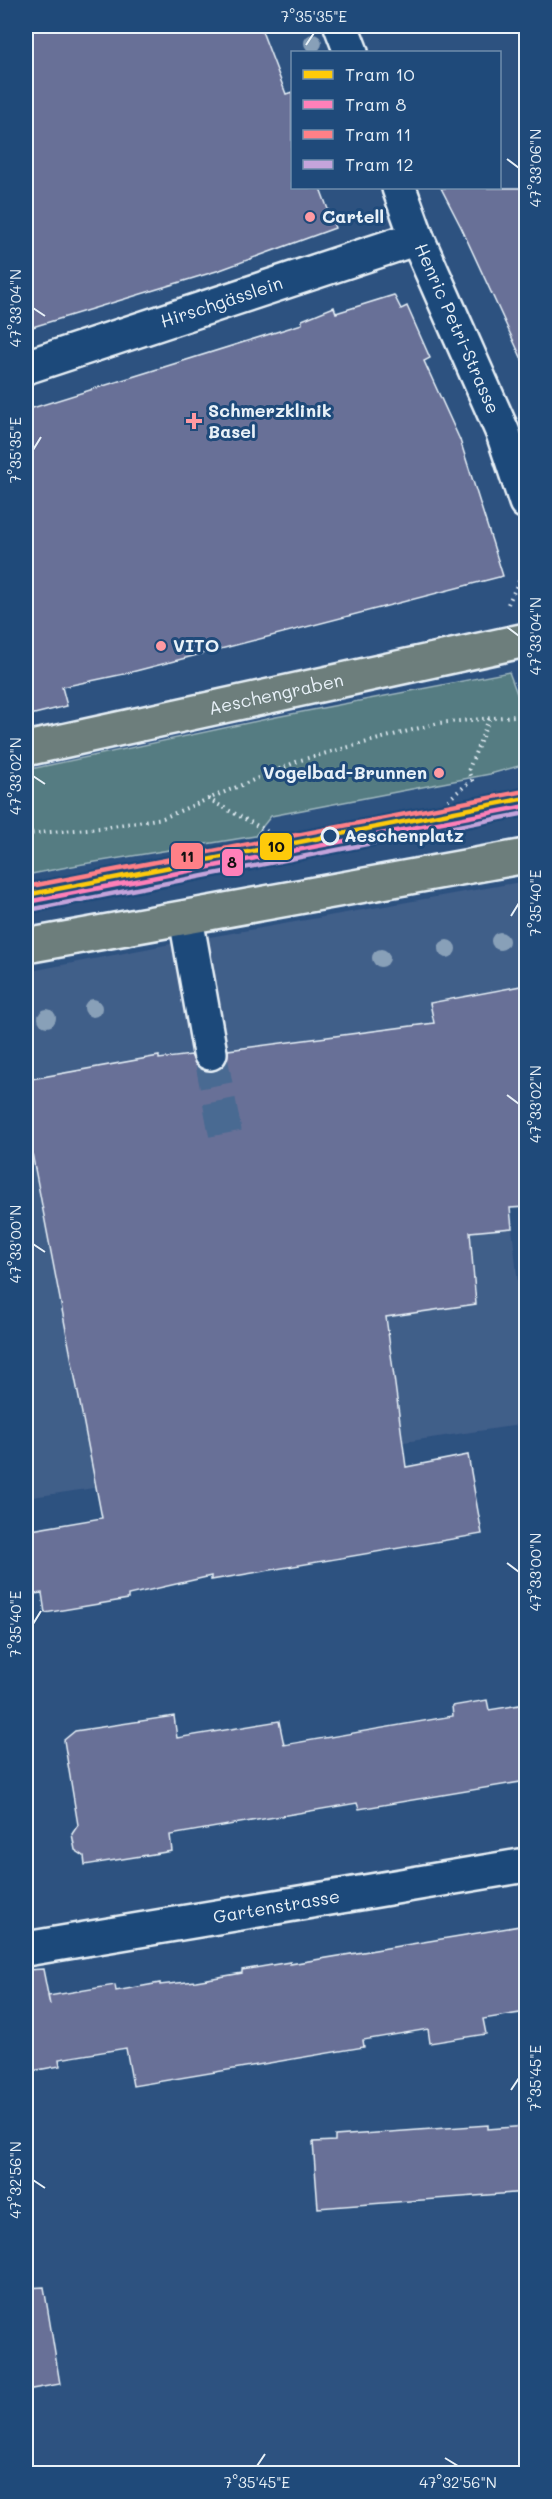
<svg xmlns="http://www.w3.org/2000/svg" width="552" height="2499" font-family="Mali,sans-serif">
  <rect width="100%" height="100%" fill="#2d5280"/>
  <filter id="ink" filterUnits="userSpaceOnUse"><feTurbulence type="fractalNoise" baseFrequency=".0167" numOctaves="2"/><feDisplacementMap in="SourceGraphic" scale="12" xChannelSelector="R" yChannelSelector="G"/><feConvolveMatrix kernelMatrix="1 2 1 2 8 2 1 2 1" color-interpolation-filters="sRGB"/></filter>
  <g filter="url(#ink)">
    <path fill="#415e89" d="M526,881v326l-16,2 16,151v64l-500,74v-526l150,-29z"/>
    <path fill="#547c82" stroke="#9eb6bd" stroke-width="1.5" d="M509,672l17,46v46l-36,10 -219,42 -16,20 -172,28 -57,11v-105l250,-53z"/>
    <g fill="#677097" stroke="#e8f1f8" stroke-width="1.5">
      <path d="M26,26h234l26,68 6,-2v96h28l15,40 -115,42 -194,59z"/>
      <path d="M441,188h85v180l-65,-141z"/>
      <path d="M394,295l7,14 6,-3 23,52 -6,3 36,79 43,136 -379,98 -62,13 5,19 -41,10v-306l276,-86v-4l32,-13 2,6z"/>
      <path d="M526,985v222l-16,1 2,20 -42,4 6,72 -90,13 20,150 62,-12 14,79 -271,46v-4l-83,19v4l-83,14 -3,-20 -16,2v-64l76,-13 -76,-396v-42l133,-24v3l32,-4 5,10 8,6h10l8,-3 5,-8 1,-10 206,-27 -4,-20z"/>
      <path d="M487,1700l2,10 37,-6v77l-167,28 -2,-6 -187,32 2,16 -87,14 -1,-9 -9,-6 -3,-16 6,-9 -14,-85 11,-9 99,-15 3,22 102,-17 5,24 169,-29 -1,-10z"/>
      <path d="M526,1925v87l-43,7 3,15 -56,9 -2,-14 -65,11 1,7 -231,39 -7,-38 -67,11 1,7 -34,6v-102l17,-1 7,36 -2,-9 67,-11 1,6 44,-8v2l36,-4 46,-8v-3l48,-8v2z"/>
      <path d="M488,2125v4l38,-3v66l-208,16 -5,-66 22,-1v-5l27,-2z"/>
      <path d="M44,2287l16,97 -34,6v-102z"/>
    </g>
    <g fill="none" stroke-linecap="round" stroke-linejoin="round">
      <path stroke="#496a92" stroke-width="33" stroke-dasharray="33 16" stroke-linecap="butt" d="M210,1053l17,89"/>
      <g stroke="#e8f1f8" stroke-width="38">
        <g id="minor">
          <path d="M341,26l10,26"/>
          <path id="s1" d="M399,188l18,50 86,195 23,69"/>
          <path id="s2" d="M26,367l391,-129"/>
          <path d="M186,918l24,135"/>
          <path id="s3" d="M26,1949l500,-84"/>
        </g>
      </g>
      <g stroke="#e8f1f8" stroke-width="38">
        <g id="major">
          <path id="s4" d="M26,749l500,-109"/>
          <path d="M26,946l500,-90"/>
        </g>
      </g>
      <g stroke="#e8f1f8" stroke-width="4" stroke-dasharray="1.5 4.5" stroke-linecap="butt">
        <path d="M508,604l13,-27"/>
        <path d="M526,683v1"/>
        <path d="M208,799l59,32"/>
        <path d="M448,800l24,-20 -4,-9 22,-54"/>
        <path d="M26,834l74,-6 63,-10 138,-58 137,-37 88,-8"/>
      </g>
      <use href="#minor" stroke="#1f4a7a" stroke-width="33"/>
      <use href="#major" stroke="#6d7e7c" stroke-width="33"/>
      <g stroke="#1f4a7a" stroke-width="9">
        <path id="tram-1" d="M26,895l500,-97"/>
      </g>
      <g stroke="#1f4a7a" stroke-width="9">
        <path id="tram-2" d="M27,902l499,-96"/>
      </g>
      <g stroke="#1f4a7a" stroke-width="9">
        <path id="tram-3" d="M26,887l499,-96"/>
      </g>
      <g stroke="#1f4a7a" stroke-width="9">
        <path id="tram-4" d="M29,910l497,-97"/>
      </g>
      <use href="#tram-1" stroke="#feca0a" stroke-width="4.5"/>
      <use href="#tram-2" stroke="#ff80b9" stroke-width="4.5"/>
      <use href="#tram-3" stroke="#ff8087" stroke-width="4.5"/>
      <use href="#tram-4" stroke="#c4a4db" stroke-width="4.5"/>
    </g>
    <g fill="#88a0b8">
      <circle cx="313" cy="43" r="9"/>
      <circle cx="500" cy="941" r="9"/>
      <circle cx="447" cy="949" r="9"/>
      <circle cx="381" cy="958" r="9"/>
      <circle cx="93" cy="1008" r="9"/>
      <circle cx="47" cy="1018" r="9"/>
    </g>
  </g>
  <path fill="none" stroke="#e8f1f8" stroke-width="2" d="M306,45l8,-12M507,159l12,9M33,308l12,8M33,450l8,-13M507,627l12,9M33,776l12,8M511,916l8,-13M507,1095l12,9M33,1244l12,8M507,1563l12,9M33,1624l8,-13M511,2090l8,-12M33,2180l12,8M445,2458l13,8M257,2466l8,-12"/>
  <g fill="#ff9aa2" stroke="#1f4a7a" stroke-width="2">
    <circle cx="310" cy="217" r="6"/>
    <path d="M191 412h6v6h6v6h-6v6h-6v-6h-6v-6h6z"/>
    <circle cx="161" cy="646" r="6"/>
    <circle cx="439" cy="773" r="6"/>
  </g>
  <circle fill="#1f4a7a" stroke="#e8f1f8" stroke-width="3" cx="330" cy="836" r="8"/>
  <g text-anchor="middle" stroke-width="6" stroke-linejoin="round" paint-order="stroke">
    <g font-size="18" font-weight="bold" fill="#e8f1f8" stroke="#1f4a7a" text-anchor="start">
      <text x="322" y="223">Cartell</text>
      <text x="208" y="417">Schmerzklinik<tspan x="208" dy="21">Basel</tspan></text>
      <text x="173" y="652">VITO</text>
      <text x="427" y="779" text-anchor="end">Vogelbad-Brunnen</text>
    </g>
    <g font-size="18" fill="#e8f1f8" stroke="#1f4a7a">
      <text dy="6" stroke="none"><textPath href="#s2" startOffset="206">Hirschgässlein</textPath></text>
      <text dy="6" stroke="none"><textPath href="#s1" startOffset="152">Henric Petri-Strasse</textPath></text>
      <text dy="6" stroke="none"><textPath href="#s4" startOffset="256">Aeschengraben</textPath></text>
      <text dy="6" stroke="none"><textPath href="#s3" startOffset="254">Gartenstrasse</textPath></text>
    </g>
    <g font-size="18" font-weight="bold" fill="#e8f1f8" stroke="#1f4a7a" text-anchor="start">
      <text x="344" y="842">Aeschenplatz</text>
    </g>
  </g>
  <g stroke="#1f4a7a" stroke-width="2">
    <rect x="259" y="832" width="34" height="29" rx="6" fill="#feca0a"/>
    <rect x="170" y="842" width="34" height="28" rx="6" fill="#ff8087"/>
    <rect x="221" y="848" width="23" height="29" rx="6" fill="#ff80b9"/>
  </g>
  <g font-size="16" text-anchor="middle" font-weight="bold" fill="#111">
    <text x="276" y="852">10</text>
    <text x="187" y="862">11</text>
    <text x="232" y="868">8</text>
  </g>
  <rect width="552" height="2499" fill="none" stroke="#1f4a7a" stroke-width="66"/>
  <rect x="291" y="51" width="210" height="138" fill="#1f4a7a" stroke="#6f8dac" stroke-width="1.5"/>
  <rect x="303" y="70" width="30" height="9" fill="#feca0a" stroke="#6f8dac" stroke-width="1.5"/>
  <text x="345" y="81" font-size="18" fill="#e8f1f8">Tram 10</text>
  <rect x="303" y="100" width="30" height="9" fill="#ff80b9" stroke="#6f8dac" stroke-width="1.5"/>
  <text x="345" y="111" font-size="18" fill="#e8f1f8">Tram 8</text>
  <rect x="303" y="130" width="30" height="9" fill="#ff8087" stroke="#6f8dac" stroke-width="1.5"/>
  <text x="345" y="141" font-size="18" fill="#e8f1f8">Tram 11</text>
  <rect x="303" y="160" width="30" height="9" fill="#c4a4db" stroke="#6f8dac" stroke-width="1.5"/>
  <text x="345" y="171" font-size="18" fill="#e8f1f8">Tram 12</text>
  <rect x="33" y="33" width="486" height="2433" fill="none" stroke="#e8f1f8" stroke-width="2"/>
  <g font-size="15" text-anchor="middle" fill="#e8f1f8">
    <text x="314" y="22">7°35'35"E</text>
    <text transform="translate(536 168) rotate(-90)" y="5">47°33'06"N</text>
    <text transform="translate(16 308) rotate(-90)" y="5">47°33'04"N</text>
    <text transform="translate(16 450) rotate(-90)" y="5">7°35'35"E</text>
    <text transform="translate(536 636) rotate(-90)" y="5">47°33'04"N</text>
    <text transform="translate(16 776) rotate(-90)" y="5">47°33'02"N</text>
    <text transform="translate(536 903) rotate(-90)" y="5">7°35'40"E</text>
    <text transform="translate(536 1104) rotate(-90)" y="5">47°33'02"N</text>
    <text transform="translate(16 1244) rotate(-90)" y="5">47°33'00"N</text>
    <text transform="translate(536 1572) rotate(-90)" y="5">47°33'00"N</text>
    <text transform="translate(16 1624) rotate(-90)" y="5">7°35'40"E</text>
    <text transform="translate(536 2078) rotate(-90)" y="5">7°35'45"E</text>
    <text transform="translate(16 2180) rotate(-90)" y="5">47°32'56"N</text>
    <text x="257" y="2488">7°35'45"E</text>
    <text x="458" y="2488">47°32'56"N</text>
  </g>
</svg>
